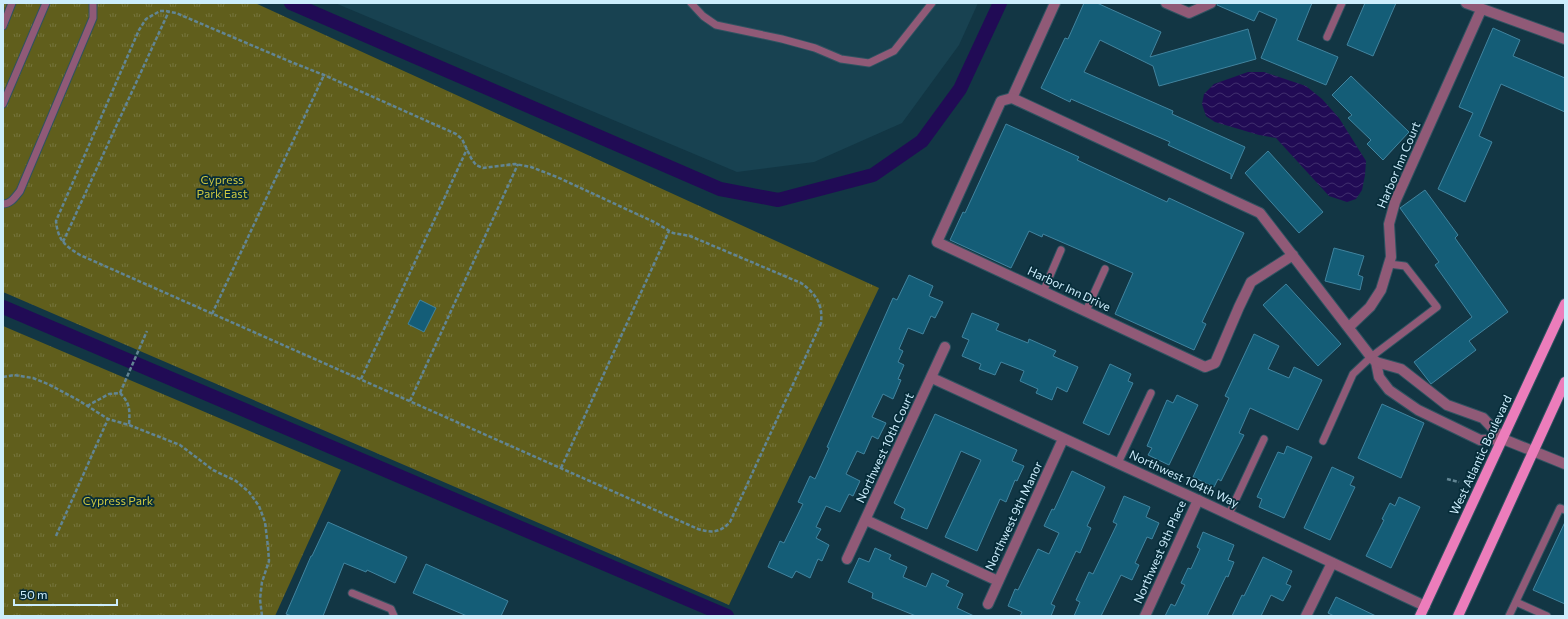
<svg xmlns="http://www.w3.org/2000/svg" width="1568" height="619" font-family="Commissioner,sans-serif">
  <defs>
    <pattern id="park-tufts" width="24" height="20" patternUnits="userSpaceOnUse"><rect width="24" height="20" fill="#605e1c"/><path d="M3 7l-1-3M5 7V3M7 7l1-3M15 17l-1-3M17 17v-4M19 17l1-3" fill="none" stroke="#76753e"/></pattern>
    <pattern id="water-waves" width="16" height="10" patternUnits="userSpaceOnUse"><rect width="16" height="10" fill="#210b55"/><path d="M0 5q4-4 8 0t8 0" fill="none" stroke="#402f6e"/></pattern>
  </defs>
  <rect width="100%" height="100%" fill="#123644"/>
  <path fill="#184251" d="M335,3h643l-19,42 -57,78 -88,39 -77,10z"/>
  <g fill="url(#park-tufts)">
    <path d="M3,3h252l624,285 -150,317 -726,-313z"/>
    <path d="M3,326l338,144 -66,146h-272z"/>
  </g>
  <path fill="url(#water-waves)" d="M1248,72h16l42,14 16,13 17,19 27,43 -1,14 -3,15 -6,9 -9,3 -18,-6 -53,-58 -17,-3 -44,-13 -9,-6 -4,-12 2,-10 10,-10z"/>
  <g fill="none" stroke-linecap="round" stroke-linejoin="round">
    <g stroke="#210b55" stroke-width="14">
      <path d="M291,3l429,186 58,11 95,-25 49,-34 38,-52 40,-86"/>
      <path d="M3,307l724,309"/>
    </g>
  </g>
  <g fill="#145d77" stroke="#41849f">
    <path d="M1084,3h13l64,29 -11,25 98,-28 8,30 -97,27 -6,-20 -53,-26 -16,32 89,39 -1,3 73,33 -14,32v-5l-63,-29 2,-3 -99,-43 -1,3 -29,-14 24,-50 3,1z"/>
    <path d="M1217,3h95l-15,37 41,17 -12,28 -65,-27 16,-39 -18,-8 -5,10 -37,-16z"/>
    <path d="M1365,3h31l-23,53 -26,-11z"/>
    <path d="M1493,28l27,12 -7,16 52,22v34l-64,-28 -22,52 13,6 -27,60 -27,-13 35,-76 -14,-6z"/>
    <path d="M1351,76l58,56 -26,28 -16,-16 4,-4 -23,-22 4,-3 -20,-20z"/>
    <path d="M1006,124l73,33 -2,3 90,42 2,-4 75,35 -42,89 4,2 -12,26 -79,-36 18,-41 -90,-39 -1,3 -13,-6 -18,37 -61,-28 13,-28 2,1z"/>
    <path d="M1268,151l55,61 -24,21 -54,-60z"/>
    <path d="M1425,190l33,45 -3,3 53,74 -39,29 7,9 -45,34 -17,-22 58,-45 -37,-52 4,-3 -39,-54z"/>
    <path d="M1334,248l30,8 -6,19 5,2 -3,13 -35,-9z"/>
    <path d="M909,275l24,11 -4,10 14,6 -8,16 -4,-2 -8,18 -15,-6 -9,21 4,2 -5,11 6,3 -6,14 3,1 -8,19 -10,-5 -11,23 14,6 -8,16 -6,-3 -8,18 -7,-3 -11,23 14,7 -7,15 -4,-2 -9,18 -14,-6 -10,21 5,2 -5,9 13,7 -7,16 -4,-2 -8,19 -14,-7 -4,7 -24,-11 12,-26 4,2 19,-39 -5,-2 12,-26 5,3 14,-31 -2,-1 66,-149 4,2z"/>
    <path d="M1286,284l55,60 -23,22 -55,-61z"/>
    <path d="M420,300l16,8 -12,24 -16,-8z"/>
    <path d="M972,313l27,11 -3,6 32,13 1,-4 27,12 -3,5 25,11 -11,25 -10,-5 -5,13 -16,-7 2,-4 -18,-8 4,-10 -23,-9 -6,13 -16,-6 2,-5 -19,-8 7,-16 -7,-3z"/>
    <path d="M1254,334l25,12 -11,23 21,9 5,-11 28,13 -24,50 -48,-22 -11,25 5,2 -23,46 -3,-2 -4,8 -21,-10 36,-79 -4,-2z"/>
    <path d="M1110,364l21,10 -3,7 5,2 -24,52 -26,-12z"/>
    <path d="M1177,395l21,10 -29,60 -21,-10 4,-7 -5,-2 20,-46 6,3z"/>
    <path d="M1382,404l42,19 -23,55 -43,-20z"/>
    <path d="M935,414l82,36 -5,11 12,5 -7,15 -2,-1 -9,22 -6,-3 -23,52 -32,-14 36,-77 -20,-9 -34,78 -26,-11 4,-9 -11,-6z"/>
    <path d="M1287,446l25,11 -28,61 -25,-11 3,-8 -5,-2 21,-45 6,2z"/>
    <path d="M1332,467l22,10 -4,8 5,2 -25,53 -26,-12z"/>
    <path d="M1072,471l33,16 -18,39 4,2 -11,25 -4,-2 -25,53 4,2 -4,10h-31l2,-4 -14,-6 7,-17 3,1 20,-41 11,5 10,-21 -15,-7 8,-17 2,1z"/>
    <path d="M1124,496l26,11 -4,10 13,6 -7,16 -5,-2 -12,26 4,2 -7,15 -11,-5 -20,41h-27l6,-14 -4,-2 13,-28 4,2 24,-50 -4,-2z"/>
    <path d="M1399,497l21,10 -29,61 -25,-12 18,-36 -2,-1 8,-16 5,3z"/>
    <path d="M328,522l79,35 -12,26 -28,-13 -1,2 -22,-9 -21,53h-31l-6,-2 25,-58h1z"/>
    <path d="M1565,522v82l-32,-14z"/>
    <path d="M1203,532l31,13 -6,15 6,2 -6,15 -2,-1 -19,40h-42l6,-12 4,2 10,-21 -4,-2 7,-15 3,1 9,-20 -3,-2z"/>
    <path d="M875,548l16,7 -2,4 18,8 -4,10 23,10 6,-14 17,8 -3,5 17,8 -6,14 17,8h-58l-44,-18 1,-5 -25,-11 11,-24 10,4z"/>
    <path d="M1263,557l29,14 -6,13 5,2 -8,15 -12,-6 -10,21h-29l10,-21 2,1z"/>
    <path d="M426,564l82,37 -7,15h-34l-54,-23z"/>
    <path d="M1336,597l40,19h-42l-6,-3z"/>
  </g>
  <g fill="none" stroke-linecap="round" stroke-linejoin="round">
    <g stroke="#305361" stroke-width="9">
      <g id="lane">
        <path d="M691,3l12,13 13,9 66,14 33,9 26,11 28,4 25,-12 38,-48"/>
        <path d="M3,26l9,-23"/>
        <path d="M1327,37l15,-34"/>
        <path d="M3,104l43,-101"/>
        <path d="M3,204c8,0 12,-7 17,-13l73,-173v-15"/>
        <path d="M1043,292l18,-42"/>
        <path d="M1086,311l19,-42"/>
        <path d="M1323,441l30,-67 18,-17 66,-50 -32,-41 -16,-2"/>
        <path d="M1118,463l33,-70"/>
        <path d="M1229,514l35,-75"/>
        <path d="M352,593l39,16 3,7"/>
        <path d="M1516,602l31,14"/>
        <path d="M1509,616l51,-108 5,2"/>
      </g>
    </g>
    <g stroke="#305361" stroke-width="12">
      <g id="street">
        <path d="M1166,3l23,10 22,-10"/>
        <path d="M1466,3l99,36"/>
        <path d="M1012,98l43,-95"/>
        <path d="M1293,255l-42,27 -12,25 -24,56 -10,4 -268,-125 64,-141 11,-3 248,115 111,144 5,5 3,15 10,13 29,20 62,30 23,-1"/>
        <path d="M1349,327l21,-20 11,-17 10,-33 -2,-33 6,-22 86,-192"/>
        <path d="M1376,362l25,7 46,36 36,13 20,21 62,25"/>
        <path d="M932,378l266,122 227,106"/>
        <path d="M866,520l132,61"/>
        <path d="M847,559l98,-212"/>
        <path d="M988,604l75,-165"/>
        <path d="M1145,616l53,-116"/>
        <path d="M1306,616l26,-53"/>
      </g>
    </g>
    <g stroke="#305361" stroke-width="12">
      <g id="primary">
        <path d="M1420,616l145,-312"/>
        <path d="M1458,616l107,-234"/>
      </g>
    </g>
    <g stroke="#628593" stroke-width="2.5" stroke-dasharray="4 2" stroke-linecap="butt">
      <path d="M160,11h6l10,2 115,49 33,13 132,59 6,5 9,19 5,7 7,3 32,-4 16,3 26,10 97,45 19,11 17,3 111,47c15,11 22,21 20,40l-91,199c-10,11 -19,11 -32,7l-618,-274c-16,-10 -22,-15 -24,-34l83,-191 7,-11z"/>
      <path d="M63,242l106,-231"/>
      <path d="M212,314l112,-239"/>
      <path d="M3,377l11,-2 19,3 15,6 30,16 30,19 21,6 51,20 33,25 23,11 13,11 10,14 6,16 3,25 1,14 -7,21 -2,17 2,17"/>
      <path d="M361,379l106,-230"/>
      <path d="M120,393l27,-62"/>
      <path d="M410,401l108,-237"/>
      <path d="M87,406l22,-12 11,-1c10,10 10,17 9,32"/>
      <path d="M561,468l108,-237"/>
      <path d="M1447,479l12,3"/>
      <path d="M56,536l52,-117"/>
    </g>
    <use href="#lane" stroke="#905a77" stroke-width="7"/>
    <use href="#street" stroke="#905a77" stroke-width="10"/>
    <use href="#primary" stroke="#ec7dbb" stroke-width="10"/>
  </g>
  <g text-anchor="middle" stroke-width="3.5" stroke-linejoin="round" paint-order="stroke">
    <g font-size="12" fill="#ccedfc" stroke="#062c39">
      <text transform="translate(1399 165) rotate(-67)" y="4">Harbor Inn Court</text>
      <text transform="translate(1069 289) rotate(25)" y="4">Harbor Inn Drive</text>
      <text transform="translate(885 448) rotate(-65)" y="4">Northwest 10th Court</text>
      <text transform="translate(1481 455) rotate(-65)" y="4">West Atlantic Boulevard</text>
      <text transform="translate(1184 479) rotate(25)" y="4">Northwest 104th Way</text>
      <text transform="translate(1014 516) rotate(-65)" y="4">Northwest 9th Manor</text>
      <text transform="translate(1160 552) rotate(-66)" y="4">Northwest 9th Place</text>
    </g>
    <g font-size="12" fill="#cdc741" stroke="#062c39">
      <text x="222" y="184">Cypress<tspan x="222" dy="14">Park East</tspan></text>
      <text x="118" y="505">Cypress Park</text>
    </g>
  </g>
  <rect width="1568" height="619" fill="none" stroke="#ccedfc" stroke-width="8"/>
  <path d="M14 599v6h103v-6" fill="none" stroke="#ccedfc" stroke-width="2"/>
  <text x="20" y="599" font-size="12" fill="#ccedfc" stroke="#062c39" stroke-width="3" paint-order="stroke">50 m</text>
</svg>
